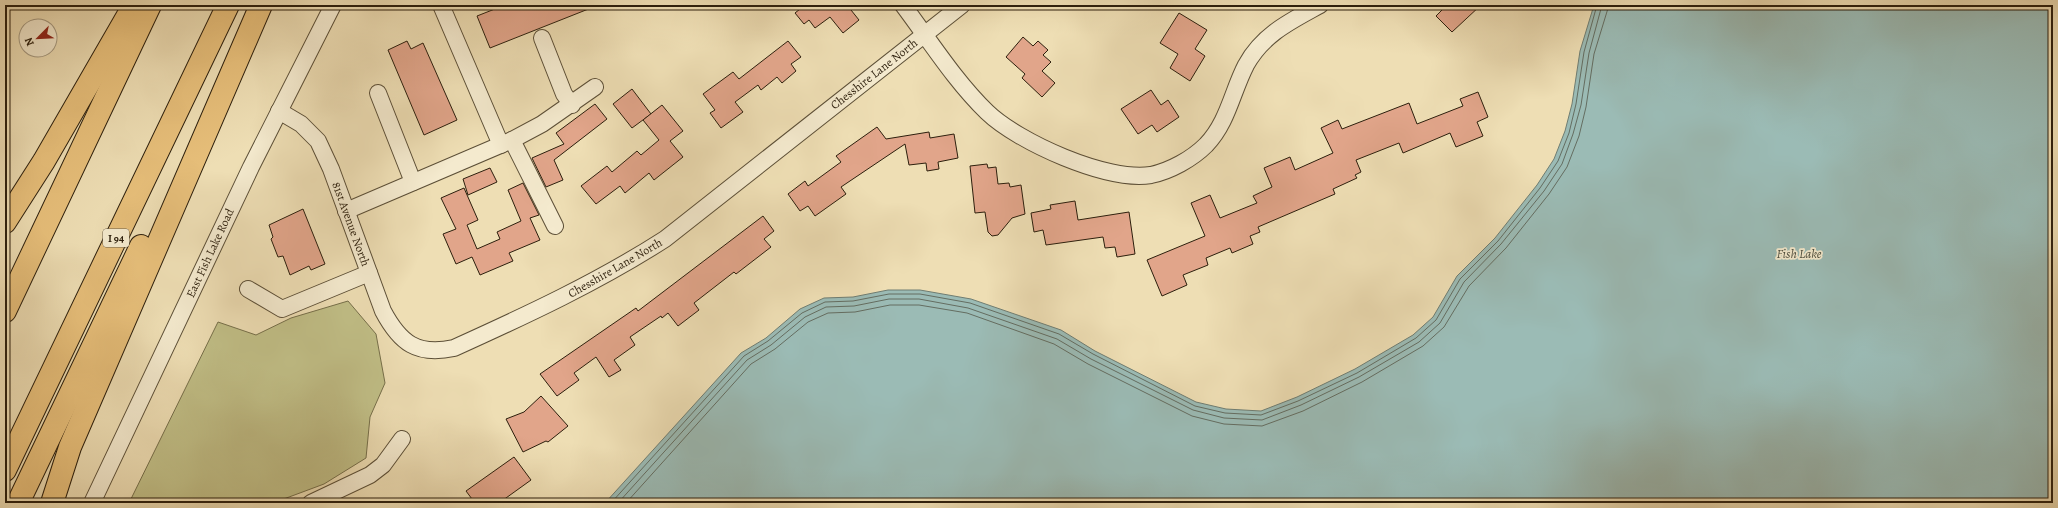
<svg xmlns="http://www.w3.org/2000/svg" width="2058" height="508" font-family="Alegreya,serif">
  <rect width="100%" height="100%" fill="#eedeb4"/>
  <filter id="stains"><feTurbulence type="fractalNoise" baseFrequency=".005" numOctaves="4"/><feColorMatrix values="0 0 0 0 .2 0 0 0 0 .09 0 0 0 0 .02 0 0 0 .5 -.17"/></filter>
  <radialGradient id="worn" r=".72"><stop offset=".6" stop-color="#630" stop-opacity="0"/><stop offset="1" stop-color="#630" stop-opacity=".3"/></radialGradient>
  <path fill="#c1bf87" stroke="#766f4a" d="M348,301l28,33 9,49 -15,34 -4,41 -42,26 -51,19h-144l89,-181 38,13 35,-17z"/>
  <path fill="#9bbbb5" stroke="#6f7d72" d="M1594,5h459v498h-1448l136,-150 25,-15 34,-29 24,-11 29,-1 35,-7h32l51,9 90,31 34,21 101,51 30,7 35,2 36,-14 58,-28 58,-34 20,-18 24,-41 38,-38 42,-53 17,-26 11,-28 7,-27 8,-53z"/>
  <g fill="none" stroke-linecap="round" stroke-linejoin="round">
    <g stroke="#646d61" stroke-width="1">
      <path d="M611,503l133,-147 24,-15 34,-28 23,-11 28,-1 36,-7h31l50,9 89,31 34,20 102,52 30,7 36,2 37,-14 59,-28 59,-35 20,-18 24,-41 38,-38 42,-53 18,-27 11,-28 7,-29 8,-52 13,-47"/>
      <path d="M618,503l129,-143 24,-15 34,-28 21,-10 28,-1 35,-7h30l49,9 89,31 34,20 102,51 31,8 38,2 39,-15 58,-28 60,-35 21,-19 24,-41 37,-38 43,-53 18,-27 11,-30 8,-29 8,-52 13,-48"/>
      <path d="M626,503l125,-139 24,-15 33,-27 20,-9 27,-1 35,-7h29l48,8 87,31 34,20 104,52 32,8 38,2 41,-15 59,-29 61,-36 21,-19 25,-41 37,-38 43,-54 18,-27 12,-31 7,-29 8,-53 15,-49"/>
    </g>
  </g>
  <g fill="#e1a58a" stroke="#2c1f0d">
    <path d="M505,5h91v1l-106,42 -13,-32z"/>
    <path d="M805,5h42l12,15 -16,13 -13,-16 -15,11 -6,-8 -5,4 -9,-11z"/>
    <path d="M1447,5h34l-29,27 -16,-16z"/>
    <path d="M1179,13l28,17 -12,19 10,7 -15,25 -20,-13 8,-14 -18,-11z"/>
    <path d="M1023,37l10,9 5,-5 10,9 -5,5 8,7 -9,9 13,12 -13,14 -20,-19 3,-4 -19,-17z"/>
    <path d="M407,41l4,8 12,-6 34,77 -33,15 -36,-85z"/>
    <path d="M788,41l13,16 -10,7 5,7 -14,12 -5,-6 -16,13 -3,-5 -23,17 8,10 -22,16 -11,-15 5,-3 -12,-16 30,-22 6,7z"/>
    <path d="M632,89l19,25 -19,14 -19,-24z"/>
    <path d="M1151,90l10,15 7,-5 11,17 -22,15 -5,-7 -14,9 -17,-25z"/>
    <path d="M1478,92l10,25 -11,5 6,14 -27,11 -6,-14 -47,20 -4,-10 -43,17 5,12 -6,3 2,3 -24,11 2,5 -77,33 2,5 -10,4 3,8 -21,9 -2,-5 -24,10 2,7 -25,10 4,10 -25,11 -15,-36 58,-24 -14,-33 19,-8 10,23 37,-15 -4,-7 19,-9 -8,-19 26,-11 5,13 38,-17 -12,-25 17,-8 4,9 67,-26 8,21 46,-18 -3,-7z"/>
    <path d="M595,104l12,15 -53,41 9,20 -17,7 -14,-29 32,-14 -8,-11z"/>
    <path d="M662,105l21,26 -13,10 13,16 -29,23 -5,-7 -24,20 -5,-7 -24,18 -15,-18 26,-20 5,6 25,-21 4,4 18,-15 -16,-20z"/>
    <path d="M877,127l9,12 43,-7 1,6 24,-4 4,24 -20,4 1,7 -12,2 -1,-8 -17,2 -4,-21 -64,43 5,7 -31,22 -7,-10 -8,5 -12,-17 17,-13 3,5 33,-24 -5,-6z"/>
    <path d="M987,164l1,4 8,-1 2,17 11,-1 1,4 11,-2 4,29 -13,4 -14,17 -6,1 -4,-4 -3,-20 -10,1 -5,-47z"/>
    <path d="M490,168l7,14 -29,13 -5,-16z"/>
    <path d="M523,183l16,32 -9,3 10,22 -31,13 4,8 -33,14 -8,-18 -16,7 -13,-30 13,-5 -15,-31 23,-10 14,32 -11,5 10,24 23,-10 -3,-7 24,-11 -13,-31z"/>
    <path d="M1075,201l3,19 51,-8 6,42 -18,3 -2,-10 -10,1 -2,-11 -57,8 -3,-15 -9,2 -3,-19 20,-4 -1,-4z"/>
    <path d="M303,209l22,55 -14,6 -2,-4 -19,9 -7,-19 -5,1 -7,-18 2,-2 -4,-12z"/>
    <path d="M763,216l11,15 -10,8 7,8 -35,27 -2,-2 -40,31 5,7 -21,16 -10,-13 -6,5 -1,-2 -31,21 5,8 -21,15 7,10 -12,7 -13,-20 -22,16 5,7 -22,16 -17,-22 96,-66 2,3z"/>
    <path d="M541,396l27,30 -20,16 -2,-1 -23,11 -17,-33 18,-7z"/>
    <path d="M514,457l17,23 -32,23h-24l-9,-12z"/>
  </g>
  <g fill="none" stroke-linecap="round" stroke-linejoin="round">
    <g stroke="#5c4f37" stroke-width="18">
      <g id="minor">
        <path d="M441,5l60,140"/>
        <path d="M903,5c27,36 52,76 84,107 31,30 120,70 164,63 19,-4 41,-16 55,-30 22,-23 26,-53 40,-80 17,-31 45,-44 74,-60"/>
        <path d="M542,38l22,56 8,11"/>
        <path d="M378,93l35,89"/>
        <path d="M279,111l22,13 17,17 13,28 52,142c17,32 34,45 71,37 73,-33 144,-66 211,-109l297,-234"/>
        <path d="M512,140l43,86"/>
        <path d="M346,211l166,-71 30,-16 53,-37"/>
        <path d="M248,289l34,20 87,-36"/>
        <path d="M92,503l159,-336 82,-162"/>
        <path d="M311,503l59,-28 13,-10 19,-26"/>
      </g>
    </g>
    <g stroke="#2c1f0d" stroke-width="24">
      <g id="highway">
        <path d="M5,222l39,-61 90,-156"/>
        <path d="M5,311l145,-306"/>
        <path d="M5,470l223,-465"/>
        <path d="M18,503l123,-257"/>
        <path d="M52,503l18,-56 191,-442"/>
      </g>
    </g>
    <use href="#minor" stroke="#f4eace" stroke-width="16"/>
    <use href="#highway" stroke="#e7bf7a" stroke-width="22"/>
  </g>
  <g text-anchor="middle" stroke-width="3.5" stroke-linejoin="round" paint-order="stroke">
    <rect fill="#f4eace" stroke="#685c47" stroke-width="1" x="103" y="229" width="26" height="18" rx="3"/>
    <g font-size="11" font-weight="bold" fill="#2c1f0d">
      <text x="116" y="242">I 94</text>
    </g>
    <g font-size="12" fill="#2c1f0d" stroke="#f4eace">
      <text transform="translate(874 74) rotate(-38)" y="4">Chesshire Lane North</text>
      <text transform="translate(351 224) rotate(70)" y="4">81st Avenue North</text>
      <text transform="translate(210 253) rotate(-65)" y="4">East Fish Lake Road</text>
      <text transform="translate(615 268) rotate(-30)" y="4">Chesshire Lane North</text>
    </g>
    <g font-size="13" font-style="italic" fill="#4d4e3f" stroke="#f4eace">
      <text x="1799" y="258">Fish Lake</text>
    </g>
  </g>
  <rect width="2058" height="508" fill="none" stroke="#eedeb4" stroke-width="20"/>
  <rect x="6" y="6" width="2046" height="496" fill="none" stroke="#2c1f0d" stroke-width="2"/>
  <rect x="10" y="10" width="2038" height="488" fill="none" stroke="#2c1f0d"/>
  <g transform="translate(38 38) rotate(246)"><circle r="19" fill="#f4eace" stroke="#a49981"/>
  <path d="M0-3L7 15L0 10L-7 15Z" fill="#8f2418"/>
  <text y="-6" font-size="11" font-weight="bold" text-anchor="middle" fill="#2c1f0d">N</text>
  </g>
  <rect width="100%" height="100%" filter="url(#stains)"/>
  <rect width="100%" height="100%" fill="url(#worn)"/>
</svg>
